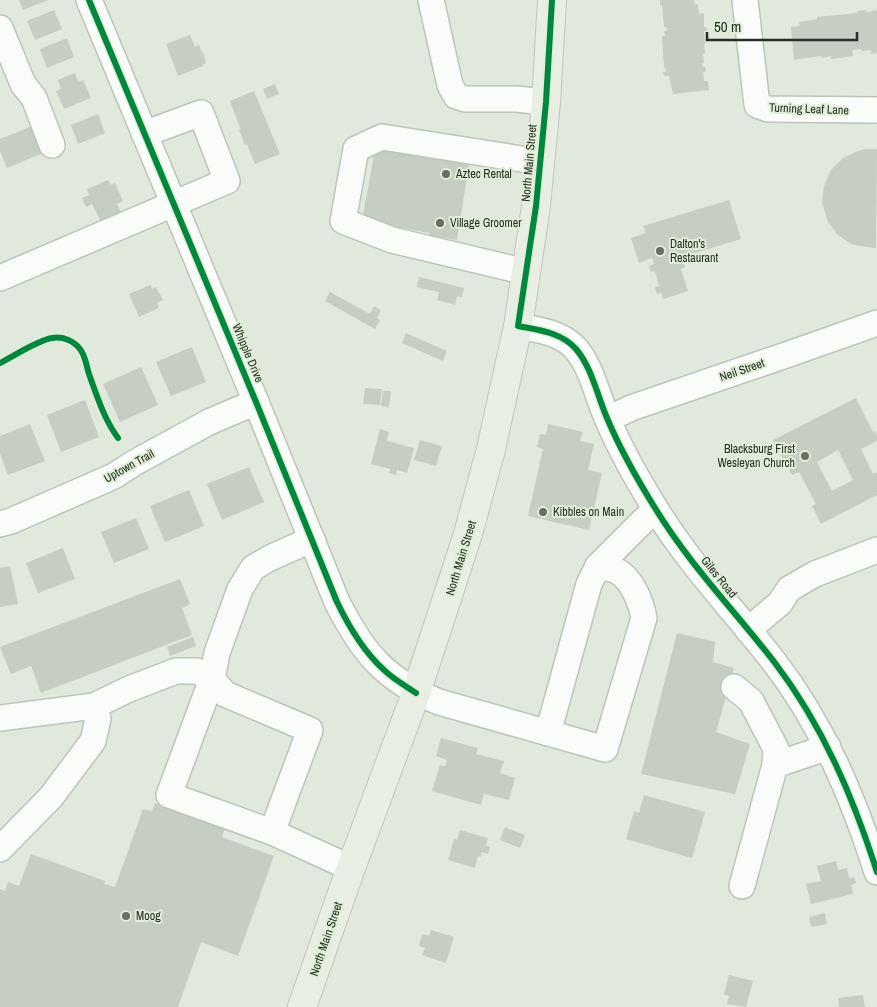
<svg xmlns="http://www.w3.org/2000/svg" width="877" height="1007" font-family="'Archivo Narrow',sans-serif">
  <rect width="100%" height="100%" fill="#e0e9dc"/>
  <g fill="#c6cdc3" fill-rule="evenodd">
    <path d="M19,0h29l-25,10z"/>
    <path d="M660,0h34l1,5 3,-1 1,10 5,-1v14h2l1,4h-3l1,13 -1,1 1,8 -2,1 1,9h-2l1,4h2l1,4 -3,1 1,9h4l1,9 -36,4 -4,-18h-5l-1,-4h3l-1,-5 -1,1 -2,-32h3l-1,-5h3l-1,-4h-2l-2,-22h-2z"/>
    <path d="M54,10l8,19 -27,11 -8,-19z"/>
    <path d="M866,10v2l11,-2v43l-6,1v-4l-10,1v-2l-9,1 1,6 -22,3v-3l-9,2 -1,-2 -27,4 -3,-33 9,-1 -1,-4 18,-3v-2l40,-4v-2z"/>
    <path d="M190,35l5,12 4,-2 3,8 1,-1 3,11 -4,2 1,1 -25,10 -12,-32z"/>
    <path d="M67,38l7,19 -27,11 -7,-19z"/>
    <path d="M75,73l3,9 5,-2 8,18 -27,11 -8,-18 5,-2 -3,-9z"/>
    <path d="M275,84l4,10 -12,5 -4,-10z"/>
    <path d="M254,91l26,63 -25,10 -8,-20 -2,1 -6,-15h2l-11,-29z"/>
    <path d="M98,114l7,19 -27,11 -7,-19z"/>
    <path d="M32,126l11,27 -36,15 -7,-17v-12z"/>
    <path d="M375,149l66,10 1,-4 28,4 -13,81 -28,-4 1,-3 -68,-12z"/>
    <path d="M866,149h11l-1,99 -17,-2 -8,-2 -14,-10 -9,-12 -6,-20 2,-16 7,-16 12,-12 15,-7z"/>
    <path d="M108,180l3,5 4,-2 8,18 -6,3 4,9 -20,9 -9,-18 -6,3 -4,-9 7,-3 -2,-6z"/>
    <path d="M729,200l12,39 -62,19v4l4,-2 2,7 -4,2 7,22 -25,8 -2,-7 -4,2 -2,-7 4,-1 -4,-15 -4,1 -2,-6 5,-2 -2,-6 -13,5 -8,-25 15,-5 -3,-7z"/>
    <path d="M419,277l45,11 -2,9 -5,-1 -2,9 -18,-5 2,-8 -22,-5z"/>
    <path d="M150,285l2,4 4,-2 7,13 -6,3 2,5 -20,9 -10,-23z"/>
    <path d="M330,292l40,22 4,-8 7,4 -4,8 3,2 -5,9 -50,-28z"/>
    <path d="M406,333l41,18 -4,10 -41,-18z"/>
    <path d="M192,347l14,35 -35,14 -15,-34z"/>
    <path d="M141,367l17,38 -38,17 -17,-38z"/>
    <path d="M365,388l17,1 -2,16 -17,-1z"/>
    <path d="M383,391h8l-2,16 -8,-1z"/>
    <path d="M856,398l17,34 2,-1 2,5v5l-16,8 12,25 4,-2v23l-56,29 -9,-18 4,-2 -17,-32 -7,3 -19,-35zM838,450l15,30 -21,11 -15,-29z"/>
    <path d="M85,400l14,37 -38,15 -14,-37z"/>
    <path d="M30,424l15,37 -37,14 -8,-21v-18z"/>
    <path d="M548,424l35,8 -3,9 14,3 -6,26 14,3 -13,57 -61,-14 15,-67 -6,-2 3,-13 6,1z"/>
    <path d="M380,429l9,3 -2,9 27,7 -7,25 -10,-3 -1,5 -7,-2 1,-4 -19,-5z"/>
    <path d="M420,440l22,6 -6,20 -22,-6z"/>
    <path d="M249,467l15,35 -42,18 -15,-36z"/>
    <path d="M189,490l15,36 -39,16 -15,-36z"/>
    <path d="M136,518l13,31 -35,14 -13,-31z"/>
    <path d="M63,548l12,31 -37,14 -12,-30z"/>
    <path d="M10,566l8,38 -18,3v-39z"/>
    <path d="M180,579l10,25 -8,4 10,27 -151,58 -10,-27 -20,8 -11,-27z"/>
    <path d="M677,633l38,9 -2,20 21,6 -18,64 34,12 -15,50 -94,-20z"/>
    <path d="M193,637l3,9 -26,10 -3,-9z"/>
    <path d="M441,738l37,10 -2,6 28,7 -4,12 15,5 -6,22 -25,-6 -3,11 -49,-14 8,-26 5,1 2,-6 -11,-4z"/>
    <path d="M644,795l61,17 -13,46 -66,-19 8,-28 5,2z"/>
    <path d="M155,803l70,25 -3,9 52,19 -36,100 -37,-14 -23,65h-178v-118l5,2 3,-9 11,4 12,-32 74,27 -1,3 11,3 28,-78 9,2z"/>
    <path d="M505,827l20,8 -5,13 -20,-8z"/>
    <path d="M460,830l28,8 -2,8 4,1 -2,7 -6,-2 -1,5 -3,-1 -3,12 -27,-8 6,-21 3,1z"/>
    <path d="M836,861l2,9 9,-2 2,10 5,-1 2,6 -5,2 2,9 -42,10 -5,-20 15,-3 -4,-15z"/>
    <path d="M825,913l2,11 -16,3 -2,-10z"/>
    <path d="M431,930l23,7 -8,26 -24,-8 3,-7 -6,-2 3,-12 7,2z"/>
    <path d="M729,975l24,6 -7,26 -19,-3 2,-8 -5,-2z"/>
    <path d="M863,995l2,12h-26l-1,-9z"/>
  </g>
  <g fill="none" stroke-linecap="round" stroke-linejoin="round">
    <g stroke="#bdc4b9" stroke-width="28">
      <g id="minor">
        <path d="M89,0l167,402 81,200c26,51 48,78 102,100l166,47 39,-131c-3,-16 -12,-39 -27,-47 -5,-3 -14,-3 -19,-5"/>
        <path d="M431,0l19,85 6,11 9,3h51l30,3"/>
        <path d="M745,0l12,105 11,4 109,1"/>
        <path d="M0,28l23,56 11,14 18,47"/>
        <path d="M526,272l-134,-32 -49,-19 13,-72 26,-12 158,25"/>
        <path d="M0,278l227,-97 -26,-68 -57,21"/>
        <path d="M518,326c20,4 43,6 58,23 16,19 21,46 31,69 13,31 30,61 48,90 34,56 80,103 120,155 48,63 78,134 102,209"/>
        <path d="M608,419l23,-11 158,-54 88,-31"/>
        <path d="M0,524l11,-3 103,-45 20,-13 75,-41 47,-20"/>
        <path d="M313,541l-14,4 -29,13 -17,10 -13,21 -23,64 -5,26 -43,116 103,37 79,36"/>
        <path d="M748,630l32,-27 9,-14 26,-15 62,-24"/>
        <path d="M734,687l17,14 25,48 -1,16 -33,121"/>
        <path d="M0,718l94,-12 35,-17 47,-18h21l15,8 13,15 85,36 -38,102"/>
        <path d="M548,733l41,-149 9,-18 46,-46 12,-10"/>
        <path d="M775,765l53,-18"/>
        <path d="M0,849l51,-52 42,-56 5,-22 -4,-13"/>
      </g>
    </g>
    <g stroke="#c1c5be" stroke-width="30">
      <path id="major" d="M302,1007l49,-139 65,-175 52,-159 23,-85 27,-123 18,-120 10,-104 6,-102"/>
    </g>
    <use href="#minor" stroke="#fafcfa" stroke-width="25"/>
    <use href="#major" stroke="#e8eee4" stroke-width="28"/>
    <g stroke="#dfeed7" stroke-width="9">
      <g id="cycleway">
        <path d="M89,0l167,402 81,200c12,25 26,49 47,68 9,9 22,16 32,23"/>
        <path d="M552,0l-6,102 -10,104 -18,120c20,4 43,6 58,23 16,19 21,46 31,69 13,31 30,61 48,90 34,56 80,103 120,155 48,63 78,134 102,209"/>
        <path d="M0,363c14,-7 38,-23 52,-25 11,-2 22,3 28,11 6,8 6,16 9,25 8,22 15,45 29,64"/>
      </g>
    </g>
    <use href="#cycleway" stroke="#00873e" stroke-width="6"/>
  </g>
  <g fill="#686f64" stroke="#dfeed7" stroke-width="2">
    <circle cx="446" cy="174" r="5"/>
    <circle cx="440" cy="223" r="5"/>
    <circle cx="660" cy="251" r="5"/>
    <circle cx="805" cy="456" r="5"/>
    <circle cx="543" cy="512" r="5"/>
    <circle cx="126" cy="916" r="5"/>
  </g>
  <g text-anchor="middle" stroke-width="4" stroke-linejoin="round" paint-order="stroke">
    <g font-size="12" fill="#272d24" stroke="#dfeed7">
      <text transform="translate(809 109) rotate(2)" y="4">Turning Leaf Lane</text>
      <text transform="translate(529 163) rotate(-85)" y="4">North Main Street</text>
      <text transform="translate(248 353) rotate(67)" y="4">Whipple Drive</text>
      <text transform="translate(742 370) rotate(-19)" y="4">Neil Street</text>
      <text transform="translate(129 466) rotate(-29)" y="4">Uptown Trail</text>
      <text transform="translate(461 558) rotate(-73)" y="4">North Main Street</text>
      <text transform="translate(719 577) rotate(51)" y="4">Giles Road</text>
      <text transform="translate(326 939) rotate(-71)" y="4">North Main Street</text>
    </g>
    <g font-size="12" fill="#272d24" stroke="#dfeed7" text-anchor="start">
      <text x="456" y="178">Aztec Rental</text>
      <text x="450" y="227">Village Groomer</text>
      <text x="670" y="248">Dalton's<tspan x="670" dy="14">Restaurant</tspan></text>
      <text x="795" y="453" text-anchor="end">Blacksburg First<tspan x="795" dy="14">Wesleyan Church</tspan></text>
      <text x="553" y="516">Kibbles on Main</text>
      <text x="136" y="920">Moog</text>
    </g>
  </g>
  <path d="M707 32v8h150v-8" fill="none" stroke="#272d24" stroke-width="2.5"/>
  <text x="714" y="32" font-size="15" fill="#272d24" stroke="#dfeed7" stroke-width="4" paint-order="stroke">50 m</text>
</svg>
